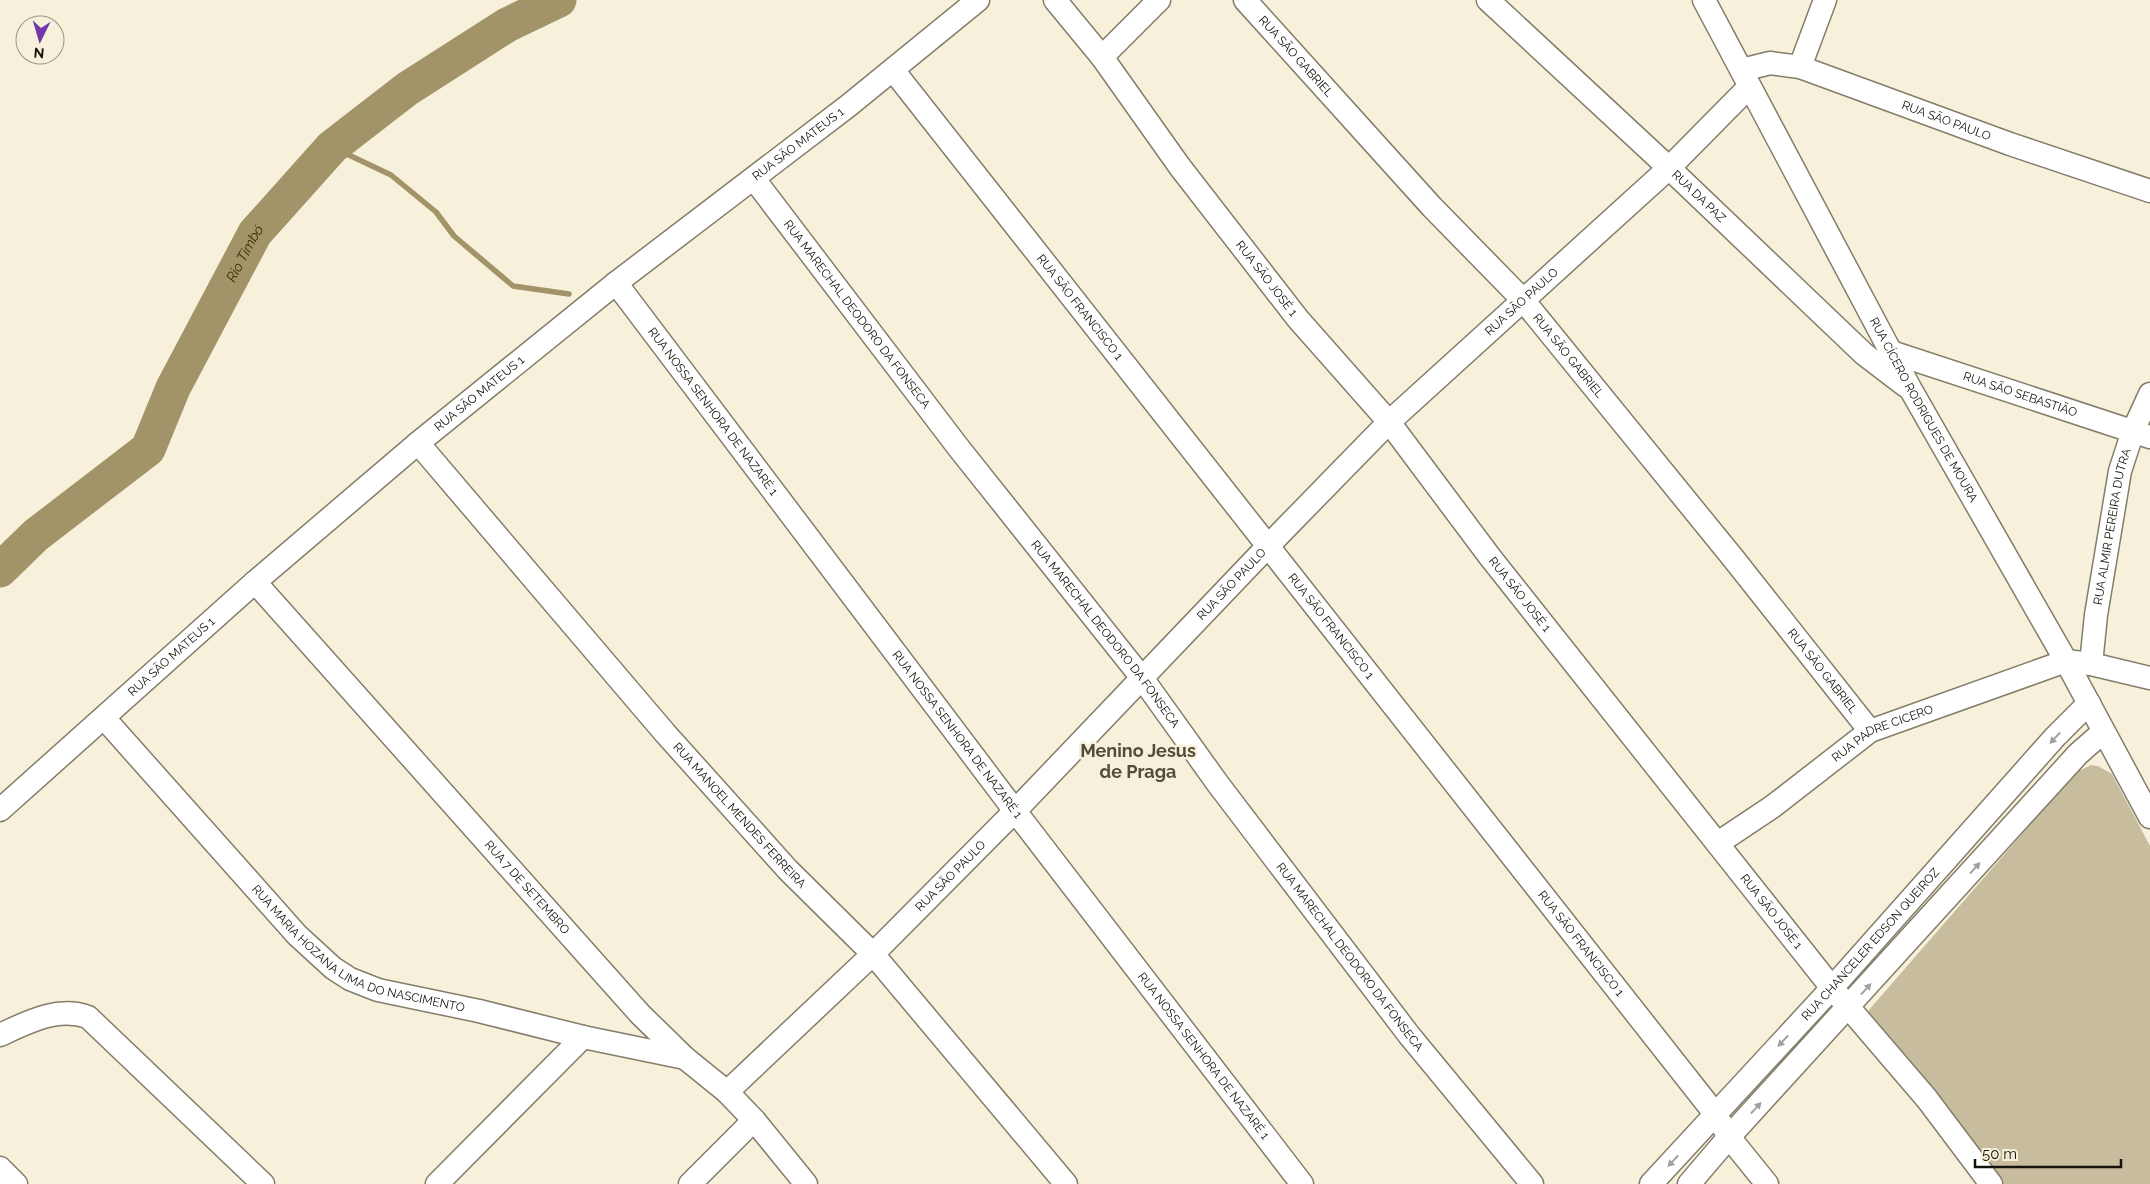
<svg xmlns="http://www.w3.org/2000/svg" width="2150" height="1184" font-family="Raleway,sans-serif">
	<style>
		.park { fill: #c7bd9e }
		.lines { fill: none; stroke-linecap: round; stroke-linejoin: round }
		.stream { stroke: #a29468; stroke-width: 5.5 }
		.river { stroke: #a29468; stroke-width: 35 }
		.minor-casing { stroke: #837d6a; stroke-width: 25 }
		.minor { stroke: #fff; stroke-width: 22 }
		.oneway { fill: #a1a09d }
		.labels { text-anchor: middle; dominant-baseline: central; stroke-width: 5; stroke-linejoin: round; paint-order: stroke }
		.street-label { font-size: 12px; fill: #14120b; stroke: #f7f0da }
		.water-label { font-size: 14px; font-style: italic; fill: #392e07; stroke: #f7f0da }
		.district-label { font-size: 18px; font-weight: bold; fill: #524c3a; stroke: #f7f0da }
	</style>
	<rect width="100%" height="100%" fill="#f7f0da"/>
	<path class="park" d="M 2091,765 L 2098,766 L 2112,774 L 2150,846 L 2150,1184 L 2002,1184 L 1868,1011 L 2075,773 Z"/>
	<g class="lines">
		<path class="stream" d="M 332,147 L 391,175 L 436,212 L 454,236 L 513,286 L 569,294"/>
		<path class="river" id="s1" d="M 0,570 L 36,535 L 148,449 L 173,388 L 255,233 L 332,147 L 407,89 L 507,25 L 559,0"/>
		<defs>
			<g id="minor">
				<path id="s2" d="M 1055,0 L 1102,57 L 1180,167 L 1298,319 L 1389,422 L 1490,557 L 1832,988 L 1927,1099 L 1991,1184"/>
				<path id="s3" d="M 1245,0 L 1432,207 L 1523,300 L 1733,558 L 1870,731"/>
				<path id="s4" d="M 1488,0 L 1669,168 L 1864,354 L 1906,386"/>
				<path id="s5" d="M 1704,0 L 1911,390 L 2066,661 L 2150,817"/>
				<path d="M 1102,57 L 1159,0"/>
				<path d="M 1800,67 L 1825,0"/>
				<path id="s6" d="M 893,70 L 1716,1115 L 1729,1137 L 1767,1184"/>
				<path id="s7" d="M 1742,70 L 1770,63 L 1800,67 L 2010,144 L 2150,191"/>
				<path id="s8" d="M 754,179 L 958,447 L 1142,678 L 1218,784 L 1409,1035 L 1532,1184"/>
				<path id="s9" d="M 616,283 L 1015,811 L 1302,1184"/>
				<path id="s10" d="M 1891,352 L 2150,437"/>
				<path id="s11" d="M 418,443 L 665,733 L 788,870 L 873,954 L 1066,1184"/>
				<path id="s12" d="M 255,582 L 640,1014 L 685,1058 L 727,1092 L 754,1120 L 806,1184"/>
				<path id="s13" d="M 2091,664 L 2096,615 L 2120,471 L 2133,431 L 2150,394"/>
				<path id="s14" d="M 104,718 L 297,935 L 333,968 L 350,979 L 378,990 L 479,1011 L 583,1037 L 685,1058"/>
				<path id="s15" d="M 0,810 L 255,582 L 418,443 L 616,283 L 848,106 L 978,0"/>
				<path id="s16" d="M 1718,843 L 1772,807 L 1870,731 L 2066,661 L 2091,664 L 2150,678"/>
				<path d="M 0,1035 C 28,1022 58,1006 88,1017 L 263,1184"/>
				<path id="s17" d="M 727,1092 L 873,954 L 1015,811 L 1268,546 L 1389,422 L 1669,168 L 1749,87"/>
				<path d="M 0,1168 L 16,1184"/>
				<path d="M 437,1184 L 583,1037"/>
				<path d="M 690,1184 L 754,1120"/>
				<path id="s18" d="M 1651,1184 L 1832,988 L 2055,737 L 2089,703"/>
				<path d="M 1689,1184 L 1729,1137 L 2078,754 L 2103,732"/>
			</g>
		</defs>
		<use href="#minor" class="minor-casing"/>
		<use href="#minor" class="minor"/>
	</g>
	<defs><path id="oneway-solid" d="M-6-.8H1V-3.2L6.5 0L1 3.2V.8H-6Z" transform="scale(1.25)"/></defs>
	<g class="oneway">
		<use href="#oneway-solid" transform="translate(2055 738) rotate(133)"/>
		<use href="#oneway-solid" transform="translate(1975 868) rotate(-48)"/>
		<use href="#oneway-solid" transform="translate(1866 989) rotate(-48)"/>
		<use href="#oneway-solid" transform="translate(1783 1041) rotate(133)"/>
		<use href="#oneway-solid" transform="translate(1756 1108) rotate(-47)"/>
		<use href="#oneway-solid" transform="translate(1673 1161) rotate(133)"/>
	</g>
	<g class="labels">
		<g class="street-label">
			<text stroke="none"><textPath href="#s3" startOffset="76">RUA SÃO GABRIEL</textPath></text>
			<text stroke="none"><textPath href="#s7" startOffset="215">RUA SÃO PAULO</textPath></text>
			<text stroke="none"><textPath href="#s15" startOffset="1040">RUA SÃO MATEUS 1</textPath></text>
			<text stroke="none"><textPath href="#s4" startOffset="288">RUA DA PAZ</textPath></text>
			<text stroke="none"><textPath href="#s2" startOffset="350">RUA SÃO JOSÉ 1</textPath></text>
			<text stroke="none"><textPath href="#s17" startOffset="1121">RUA SÃO PAULO</textPath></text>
			<text stroke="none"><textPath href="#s6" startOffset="302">RUA SÃO FRANCISCO 1</textPath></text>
			<text stroke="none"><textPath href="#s8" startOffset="170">RUA MARECHAL DEODORO DA FONSECA</textPath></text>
			<text stroke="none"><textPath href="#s3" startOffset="481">RUA SÃO GABRIEL</textPath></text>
			<text stroke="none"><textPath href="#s15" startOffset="635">RUA SÃO MATEUS 1</textPath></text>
			<text stroke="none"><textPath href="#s10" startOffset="136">RUA SÃO SEBASTIÃO</textPath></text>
			<text stroke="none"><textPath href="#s5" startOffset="465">RUA CÍCERO RODRIGUES DE MOURA</textPath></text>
			<text stroke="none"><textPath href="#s9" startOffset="161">RUA NOSSA SENHORA DE NAZARÉ 1</textPath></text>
			<text stroke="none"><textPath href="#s13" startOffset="139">RUA ALMIR PEREIRA DUTRA</textPath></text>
			<text stroke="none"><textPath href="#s17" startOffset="716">RUA SÃO PAULO</textPath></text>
			<text stroke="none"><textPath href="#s2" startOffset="755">RUA SÃO JOSÉ 1</textPath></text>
			<text stroke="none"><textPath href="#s6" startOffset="708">RUA SÃO FRANCISCO 1</textPath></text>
			<text stroke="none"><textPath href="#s8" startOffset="575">RUA MARECHAL DEODORO DA FONSECA</textPath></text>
			<text stroke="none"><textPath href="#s15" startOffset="230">RUA SÃO MATEUS 1</textPath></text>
			<text stroke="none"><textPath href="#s3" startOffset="886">RUA SÃO GABRIEL</textPath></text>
			<text stroke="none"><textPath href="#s9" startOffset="566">RUA NOSSA SENHORA DE NAZARÉ 1</textPath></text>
			<text stroke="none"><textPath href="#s16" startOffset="199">RUA PADRE CICERO</textPath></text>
			<text stroke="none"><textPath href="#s11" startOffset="492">RUA MANOEL MENDES FERREIRA</textPath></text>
			<text stroke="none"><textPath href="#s17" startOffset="311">RUA SÃO PAULO</textPath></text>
			<text stroke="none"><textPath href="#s12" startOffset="409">RUA 7 DE SETEMBRO</textPath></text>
			<text stroke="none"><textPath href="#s2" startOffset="1160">RUA SÃO JOSÉ 1</textPath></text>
			<text stroke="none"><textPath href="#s6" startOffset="1112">RUA SÃO FRANCISCO 1</textPath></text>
			<text stroke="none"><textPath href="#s18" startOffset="325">RUA CHANCELER EDSON QUEIROZ</textPath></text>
			<text stroke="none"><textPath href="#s14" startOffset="352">RUA MARIA HOZANA LIMA DO NASCIMENTO</textPath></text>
			<text stroke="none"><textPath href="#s8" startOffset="980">RUA MARECHAL DEODORO DA FONSECA</textPath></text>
			<text stroke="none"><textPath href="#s9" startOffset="971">RUA NOSSA SENHORA DE NAZARÉ 1</textPath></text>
		</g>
		<g class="water-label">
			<text stroke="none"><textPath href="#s1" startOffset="410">Rio Timbó</textPath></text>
		</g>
		<g class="district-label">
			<text x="1138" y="750">Menino Jesus<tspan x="1138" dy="21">de Praga</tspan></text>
		</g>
	</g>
	<g transform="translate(40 40) rotate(185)"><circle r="24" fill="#f7f0da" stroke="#9c9787"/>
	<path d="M0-4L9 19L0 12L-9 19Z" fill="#7237ad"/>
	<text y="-8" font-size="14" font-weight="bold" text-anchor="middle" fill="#14120b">N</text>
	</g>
	<path d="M1975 1159v8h146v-8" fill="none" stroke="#14120b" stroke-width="2.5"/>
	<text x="1982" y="1159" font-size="15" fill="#14120b" stroke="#f7f0da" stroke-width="4" paint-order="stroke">50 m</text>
</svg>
